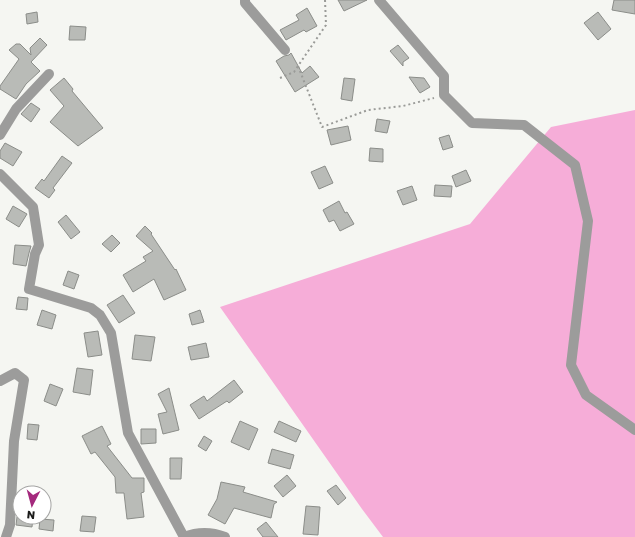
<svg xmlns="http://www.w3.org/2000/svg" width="635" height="537" font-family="'Golos Text',sans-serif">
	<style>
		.forest { fill: #f6add8 }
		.building { fill: #b9bbb7; stroke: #8b8d89 }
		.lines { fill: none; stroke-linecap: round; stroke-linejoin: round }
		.path { stroke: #9a9b98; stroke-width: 2; stroke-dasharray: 2 3; stroke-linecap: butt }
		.minor { stroke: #9c9c9b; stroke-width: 10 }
	</style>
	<rect width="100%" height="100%" fill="#f5f6f2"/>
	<path class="forest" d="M 635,110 L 635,537 L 383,537 L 362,509 L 220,307 L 470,224 L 551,127 Z"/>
	<path class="building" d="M 338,0 L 367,0 L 344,11 Z
		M 614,0 L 635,0 L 635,14 L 612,10 Z
		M 307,8 L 317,26 L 306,32 L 304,30 L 286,40 L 280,30 L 299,20 L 296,15 Z
		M 37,12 L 38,22 L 27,24 L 26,14 Z
		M 598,12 L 611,29 L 598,40 L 584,23 Z
		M 70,26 L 86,27 L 85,40 L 69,40 Z
		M 40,38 L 47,45 L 31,62 L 40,71 L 26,84 L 16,99 L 0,89 L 0,86 L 19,59 L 9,50 L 16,44 L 20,44 L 31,55 L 30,48 Z
		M 398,45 L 409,58 L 403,62 L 403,66 L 390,51 Z
		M 291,53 L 302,73 L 310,66 L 319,77 L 295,92 L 276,61 L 284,56 L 289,55 Z
		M 409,77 L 424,78 L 430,87 L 420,93 Z
		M 64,78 L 73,89 L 72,91 L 103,128 L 78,146 L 50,122 L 64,106 L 50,90 Z
		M 344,78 L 355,79 L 352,101 L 341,99 Z
		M 31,103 L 40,109 L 31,122 L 21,114 Z
		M 377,119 L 390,121 L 387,133 L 375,131 Z
		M 348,126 L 351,140 L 331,145 L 327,130 Z
		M 449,135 L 453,147 L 443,150 L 439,138 Z
		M 5,143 L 22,152 L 13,166 L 0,158 L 0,151 Z
		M 370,148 L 383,149 L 383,162 L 369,161 Z
		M 62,156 L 72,163 L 53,188 L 55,190 L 49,198 L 35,188 L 42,179 L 44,181 Z
		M 325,166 L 333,183 L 319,189 L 311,172 Z
		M 466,170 L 471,181 L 456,187 L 452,176 Z
		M 435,185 L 452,186 L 451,197 L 434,196 Z
		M 412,186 L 417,200 L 403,205 L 397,191 Z
		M 339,201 L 345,213 L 347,212 L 354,224 L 340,231 L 334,220 L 329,222 L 323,210 Z
		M 13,206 L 27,214 L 19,227 L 6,219 Z
		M 66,215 L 80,232 L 71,239 L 58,222 Z
		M 145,226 L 152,233 L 151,234 L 175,270 L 176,269 L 186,290 L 164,300 L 154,279 L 133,292 L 123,275 L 146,261 L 143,257 L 153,251 L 136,236 Z
		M 112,235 L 120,243 L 111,252 L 102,244 Z
		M 15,245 L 31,246 L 29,253 L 26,266 L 13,264 Z
		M 68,271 L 79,275 L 74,289 L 63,285 Z
		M 123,295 L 135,313 L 119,323 L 107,305 Z
		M 18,297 L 28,298 L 27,310 L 16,309 Z
		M 42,310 L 56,315 L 52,329 L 37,325 Z
		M 200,310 L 204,322 L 192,325 L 189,314 Z
		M 98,331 L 102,355 L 88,357 L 84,333 Z
		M 135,335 L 155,337 L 151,361 L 132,359 Z
		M 206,343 L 209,357 L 191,360 L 188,347 Z
		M 77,368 L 93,370 L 90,395 L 73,392 Z
		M 234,380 L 243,392 L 229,403 L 227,401 L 199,419 L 190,405 L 204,396 L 207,401 Z
		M 50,384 L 63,389 L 56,406 L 44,401 Z
		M 169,388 L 179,430 L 163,434 L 158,414 L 167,412 L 158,394 Z
		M 240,421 L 258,429 L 249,450 L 231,442 Z
		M 279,421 L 301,431 L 296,442 L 274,432 Z
		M 28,424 L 39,425 L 37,440 L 27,439 Z
		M 102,426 L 111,444 L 107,446 L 132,478 L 144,478 L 144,492 L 141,493 L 144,517 L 127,519 L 124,493 L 116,493 L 115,477 L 95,452 L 91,454 L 82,436 Z
		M 141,429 L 156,429 L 156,443 L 141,444 Z
		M 204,436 L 212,441 L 206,451 L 198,446 Z
		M 272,449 L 294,455 L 290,469 L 268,463 Z
		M 170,458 L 182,458 L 181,479 L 170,479 Z
		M 287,475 L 296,486 L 283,497 L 274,486 Z
		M 221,482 L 245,487 L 243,492 L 277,502 L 274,504 L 271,518 L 234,508 L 225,524 L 208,515 L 217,499 Z
		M 336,485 L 346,498 L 338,505 L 327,491 Z
		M 306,506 L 320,507 L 318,535 L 303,534 Z
		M 82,516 L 96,517 L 94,532 L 80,531 Z
		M 17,517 L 33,517 L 32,527 L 16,525 Z
		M 40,519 L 54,520 L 53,531 L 39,529 Z
		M 266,522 L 278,537 L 263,537 L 257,529 Z"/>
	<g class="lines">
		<path class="path" d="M 325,0 L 326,25 L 298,66 L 322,127 L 368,110 L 403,106 L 434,98
			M 280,78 L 294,72 L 298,66"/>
		<path class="minor" d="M 245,0 L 245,3 L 285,50
			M 379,0 L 444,76 L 444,95 L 472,123 L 524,125 L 575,165 L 588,221 L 571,365 L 586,395 L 635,430
			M 0,135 L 16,109 L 49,74
			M 0,174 L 33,207 L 39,245 L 35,254 L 29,289 L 91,308 L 100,315 L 111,333 L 128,433 L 184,537
			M 0,381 L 15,373 L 24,380 L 14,441 L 10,525 L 6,537
			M 184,537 C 197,532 212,532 225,537"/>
	</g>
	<g transform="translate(32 505) rotate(186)"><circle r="19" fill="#ffffff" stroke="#a4a4a3"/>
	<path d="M0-3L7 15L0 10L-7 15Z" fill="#a4297d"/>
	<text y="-6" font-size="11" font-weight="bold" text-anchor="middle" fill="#1b1b1a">N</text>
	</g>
</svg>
